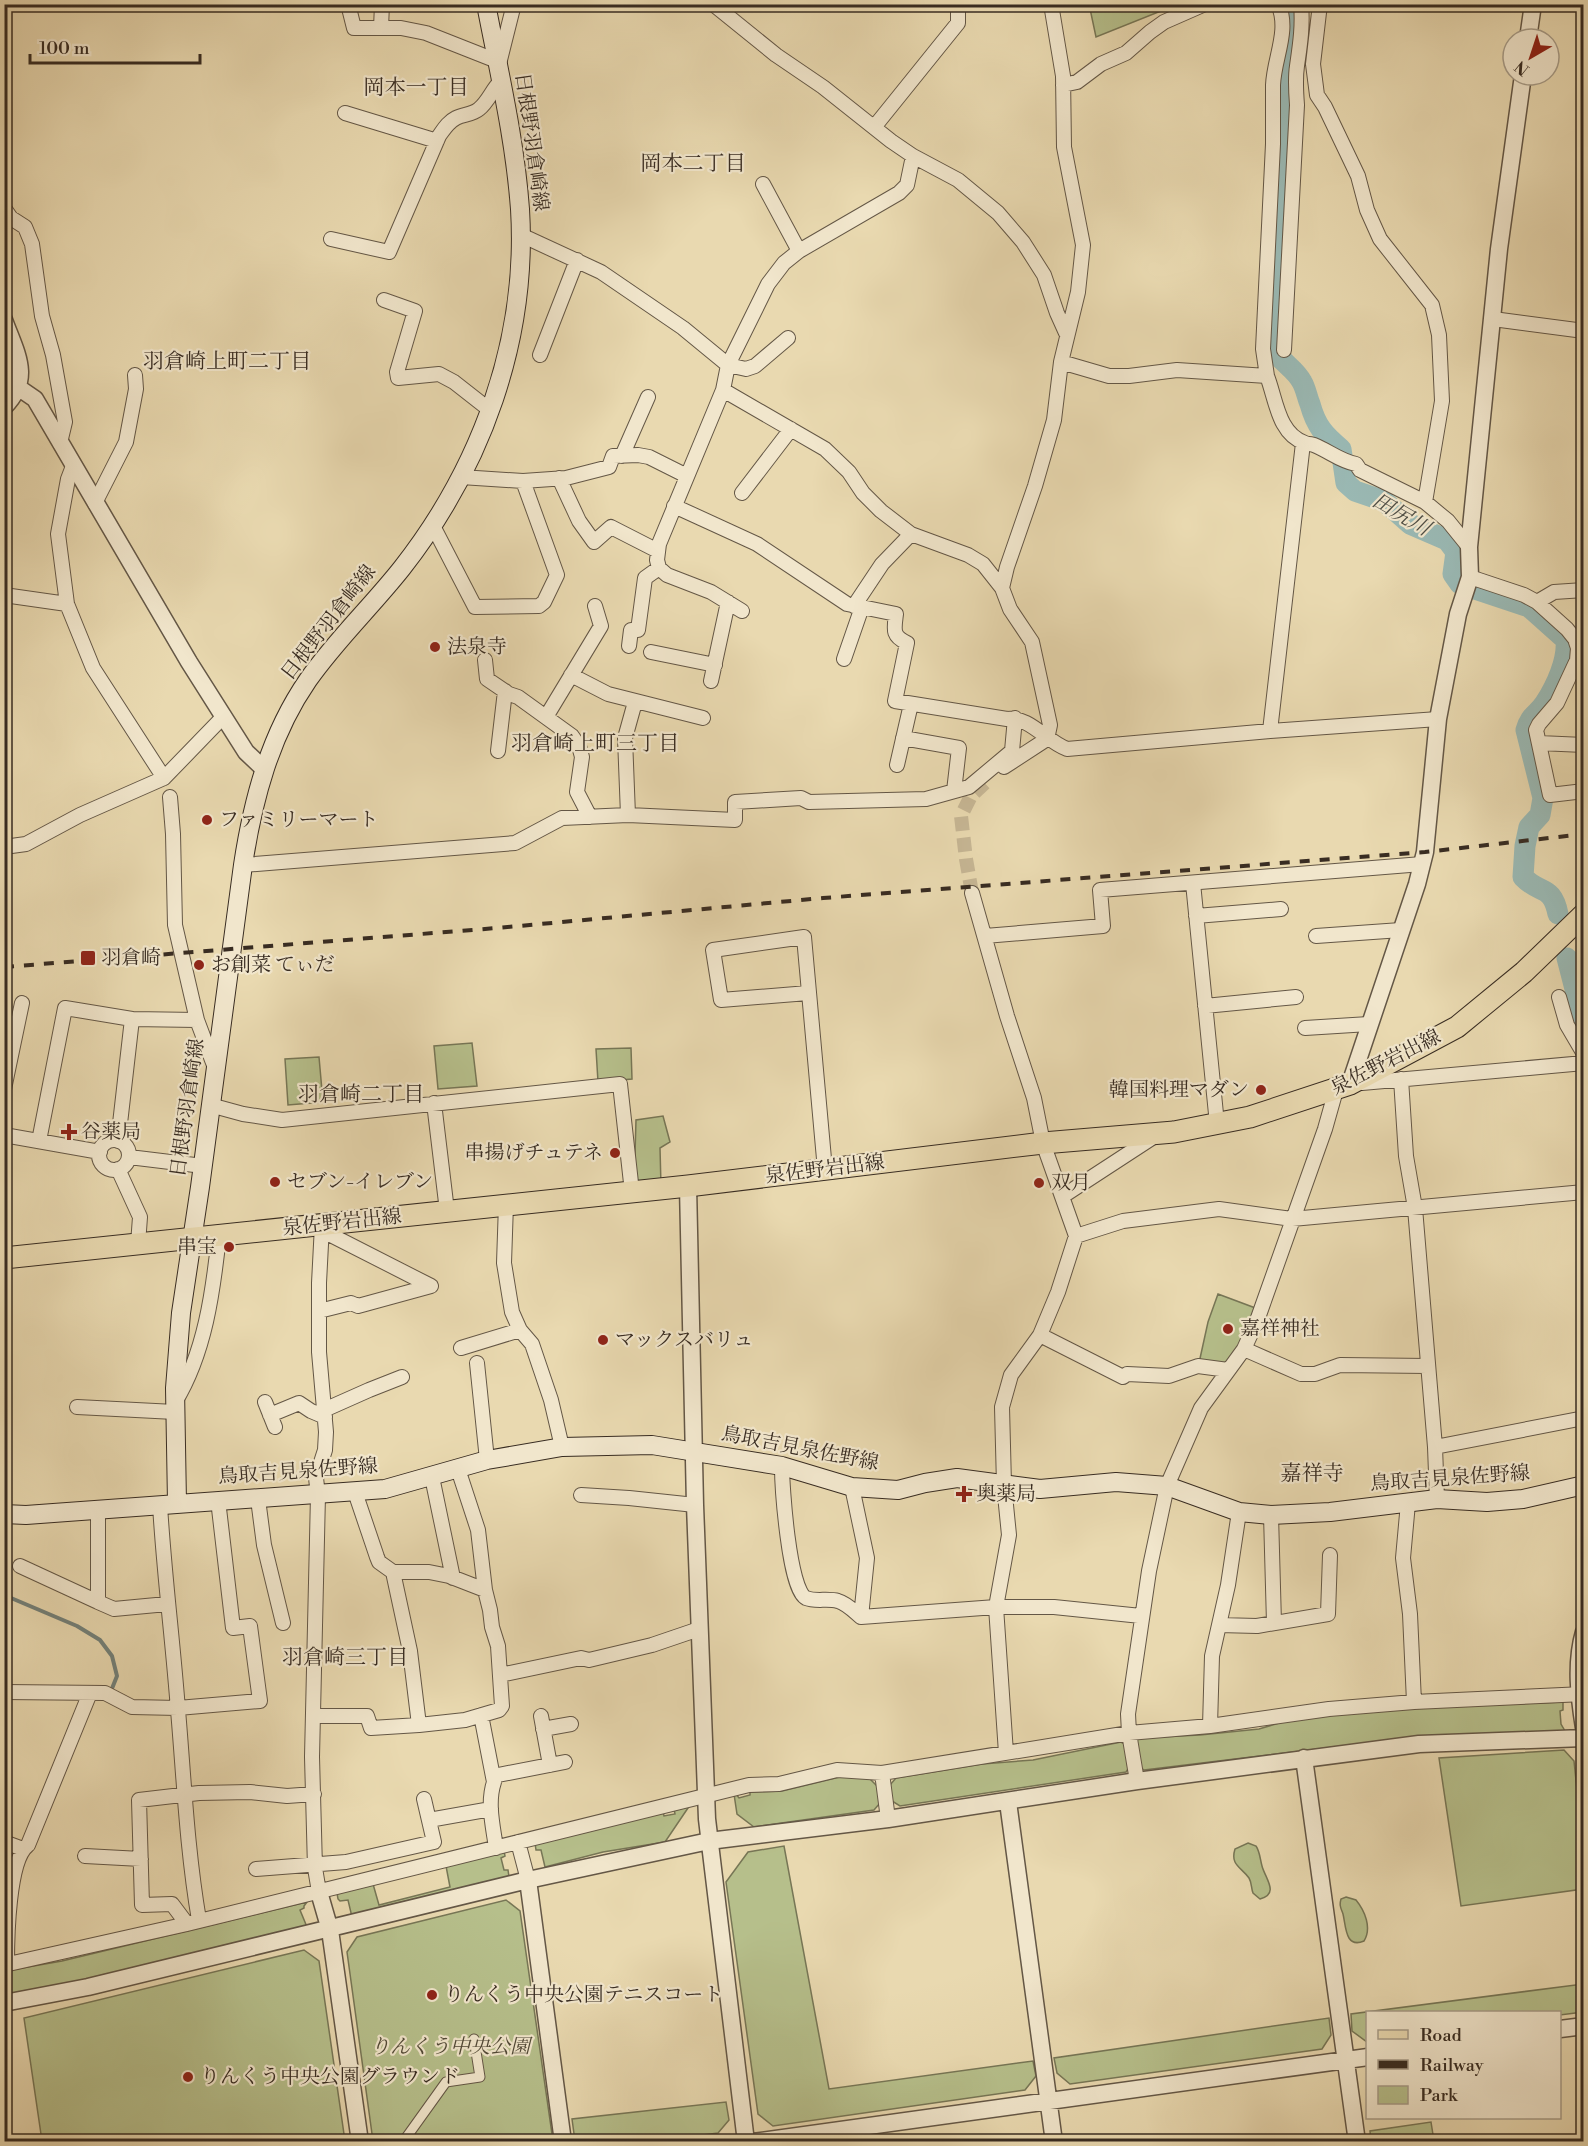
<svg xmlns="http://www.w3.org/2000/svg" width="1588" height="2146" font-family="'Libre Bodoni','Noto Serif JP',serif">
	<style>
		.green { fill: #b6bf8b; stroke: #777656; stroke-width: 1.5 }
		.lines { fill: none; stroke-linecap: round; stroke-linejoin: round }
		.stream { stroke: #73817a; stroke-width: 4 }
		.river { stroke: #9ab9b4; stroke-width: 21 }
		.minor-tunnel { stroke: #c6b694; stroke-width: 14; stroke-dasharray: 14 7; stroke-linecap: butt }
		.pedestrian-casing { stroke: #645746; stroke-width: 11 }
		.minor-casing { stroke: #645746; stroke-width: 16 }
		.tertiary-casing { stroke: #645746; stroke-width: 19 }
		.secondary-casing { stroke: #382c22; stroke-width: 20 }
		.primary-casing { stroke: #382c22; stroke-width: 23 }
		.pedestrian { stroke: #f1e6cc; stroke-width: 9 }
		.minor { stroke: #f1e6cc; stroke-width: 14 }
		.tertiary { stroke: #f1e6cc; stroke-width: 16 }
		.secondary { stroke: #f1e6cc; stroke-width: 18 }
		.primary { stroke: #e9d9b0; stroke-width: 21 }
		.rail { stroke: #382c22; stroke-width: 4; stroke-dasharray: 10 10; stroke-linecap: butt }
		.poi-dot { fill: #8f2418; stroke: #f1e6cc; stroke-width: 2 }
		.labels { text-anchor: middle; dominant-baseline: central; stroke-width: 4.5; stroke-linejoin: round; paint-order: stroke }
		.street-label { font-size: 20px; fill: #382c22; stroke: #f1e6cc }
		.poi-label { font-size: 20px; fill: #382c22; stroke: #f1e6cc; text-anchor: start }
		.park-label { font-size: 20px; font-style: italic; fill: #514937; stroke: #f1e6cc }
		.neighbourhood-label { font-size: 21px; fill: #382c22; stroke: #f1e6cc }
		.water-label { font-size: 21px; font-style: italic; fill: #504f46; stroke: #f1e6cc }
	</style>
	<rect width="100%" height="100%" fill="#e9d9b0"/>
	<filter id="stains"><feTurbulence type="fractalNoise" baseFrequency=".00333" numOctaves="4"/><feColorMatrix values="0 0 0 0 .2 0 0 0 0 .09 0 0 0 0 .02 0 0 0 .5 -.17"/></filter>
	<radialGradient id="worn" r=".72"><stop offset=".6" stop-color="#630" stop-opacity="0"/><stop offset="1" stop-color="#630" stop-opacity=".3"/></radialGradient>
	<path class="green" d="M 1089,4 L 1176,4 L 1176,5 L 1096,37 Z
		M 472,1043 L 477,1086 L 438,1089 L 434,1046 Z
		M 631,1048 L 632,1079 L 598,1082 L 596,1049 Z
		M 319,1057 L 323,1102 L 288,1105 L 285,1059 Z
		M 663,1116 L 670,1142 L 660,1148 L 661,1186 L 634,1189 L 636,1120 Z
		M 1218,1294 L 1258,1309 L 1227,1368 L 1199,1363 L 1208,1322 Z
		M 1563,1702 L 1563,1710 L 1560,1711 L 1561,1724 L 1565,1731 L 1408,1738 L 1144,1770 L 1140,1767 L 1136,1743 L 1139,1738 L 1200,1735 L 1259,1729 L 1286,1721 L 1381,1709 Z
		M 1121,1742 L 1126,1745 L 1128,1769 L 1126,1772 L 900,1806 L 892,1801 L 890,1785 L 896,1778 L 982,1764 L 1033,1760 Z
		M 1564,1750 L 1574,1761 L 1583,1848 L 1583,1889 L 1461,1906 L 1439,1758 Z
		M 844,1776 L 868,1777 L 879,1788 L 880,1803 L 874,1810 L 754,1827 L 737,1814 L 734,1794 L 736,1794 L 739,1798 L 750,1795 L 750,1792 L 782,1791 Z
		M 690,1805 L 665,1842 L 603,1852 L 545,1867 L 541,1850 L 536,1850 L 535,1843 L 663,1812 L 664,1816 L 675,1814 L 674,1809 Z
		M 1248,1843 L 1256,1846 C 1260,1852 1260,1859 1262,1866 C 1265,1878 1280,1894 1260,1899 L 1253,1893 C 1251,1888 1252,1883 1249,1878 C 1241,1867 1230,1865 1235,1849 Z
		M 784,1846 L 829,2089 L 1033,2061 L 1036,2076 L 1025,2090 L 773,2126 L 758,2114 L 726,1882 L 748,1852 Z
		M 504,1851 L 505,1856 L 501,1858 L 504,1870 L 508,1870 L 509,1877 L 352,1917 L 348,1900 L 340,1901 L 338,1899 L 337,1893 L 373,1884 L 379,1905 L 450,1887 L 446,1866 Z
		M 1346,1897 L 1356,1900 C 1365,1911 1372,1928 1364,1941 C 1345,1949 1346,1926 1343,1914 C 1341,1908 1339,1906 1341,1899 Z
		M 506,1900 L 520,1911 L 553,2141 L 373,2141 L 347,1952 L 357,1937 Z
		M 307,1902 L 304,1906 L 304,1908 L 300,1910 L 307,1927 L 83,1982 L 5,1996 L 5,1971 L 62,1961 Z
		M 304,1950 L 319,1961 L 345,2141 L 42,2141 L 24,2018 Z
		M 1583,1984 L 1583,2012 L 1560,2015 L 1560,2012 L 1368,2012 L 1367,2042 L 1352,2031 L 1351,2014 Z
		M 1329,2018 L 1331,2035 L 1322,2049 L 1070,2084 L 1057,2073 L 1054,2058 Z
		M 726,2102 L 729,2120 L 718,2133 L 659,2141 L 603,2141 L 602,2138 L 591,2141 L 575,2141 L 572,2119 Z
		M 1431,2122 L 1434,2141 L 1371,2141 L 1370,2131 Z"/>
	<g class="lines">
		<path class="stream" d="M 4,1595 L 77,1626 L 100,1640 L 112,1656 L 117,1676 L 111,1691"/>
		<path class="river" d="M 1292,4 L 1295,22 L 1280,177 L 1272,347 C 1280,362 1295,368 1302,382 C 1306,389 1307,397 1310,404 C 1316,426 1324,435 1341,449 L 1346,483 L 1355,491 L 1384,501 L 1410,524 L 1447,540 L 1456,552 L 1453,574 L 1460,584 L 1529,607 L 1566,640 C 1568,660 1556,686 1545,703 C 1537,715 1530,715 1526,730 L 1543,798 L 1540,815 L 1529,827 L 1525,846 L 1523,877 C 1540,895 1552,884 1558,914
			M 1567,958 L 1584,1024"/>
		<path class="minor-tunnel" d="M 972,893 L 966,859 L 961,816 L 971,796 L 989,779"/>
		<defs>
			<path id="pedestrian" d="M 403,2142 L 446,2082 L 480,2077 L 474,2039"/>
			<path id="minor" d="M 348,4 L 354,28 L 401,28 L 426,33 L 497,61
				M 713,4 L 776,55 L 823,87 L 891,141 L 913,156 L 958,180 L 998,213 L 1023,242 L 1044,275 L 1057,313 L 1066,333
				M 1320,4 L 1313,64 L 1317,95 L 1325,107 L 1358,176 L 1367,210 L 1380,239 L 1432,305 L 1439,335 L 1442,401 L 1425,502
				M 381,28 L 382,4
				M 499,64 L 514,4
				M 1063,85 L 1077,82 L 1101,64 L 1126,53 L 1150,32 L 1164,22 L 1205,4
				M 345,113 L 437,141
				M 875,126 L 958,23 L 958,4
				M 763,184 L 799,251
				M 4,208 L 11,218 L 25,227 L 32,244 L 42,316 L 53,355 L 65,422 L 60,443
				M 521,235 L 601,272 L 683,328 L 728,365 L 723,390 L 825,449 L 849,472 L 863,493 L 881,511 L 911,534 L 968,555 L 983,564 L 1002,588 L 1010,609 L 1032,642 L 1050,725 L 1047,739
				M 331,239 L 389,252 L 439,136 C 444,129 448,122 456,118 C 463,114 472,115 479,109 C 488,102 492,90 500,82
				M 384,300 L 415,311 L 397,372 L 398,378 L 439,374 L 454,382 L 491,411
				M 1493,319 L 1584,331
				M 788,338 L 755,366 L 746,369 L 728,365 L 768,284 L 784,263 L 799,251 L 899,193 L 907,185 L 913,156
				M 1284,350 L 1297,105 C 1296,92 1295,79 1297,66 C 1300,45 1303,26 1301,4
				M 540,355 L 577,260
				M 1061,362 L 1109,376 L 1129,376 L 1177,370 L 1267,376 C 1276,399 1278,434 1305,443 C 1311,445 1307,443 1314,445 C 1329,451 1340,461 1356,464 L 1360,470 L 1425,502 L 1448,521 L 1469,547
				M 1267,376 L 1263,349 C 1266,281 1270,213 1273,144 C 1273,124 1273,104 1273,85 C 1274,58 1290,30 1278,4
				M 723,390 L 659,544 L 657,560 L 659,568 L 667,575 L 711,592 L 742,611
				M 622,456 L 648,397
				M 73,466 L 68,479 L 58,534 L 67,604 L 93,668 L 164,778
				M 461,477 L 523,481 L 566,478 L 609,467 L 613,456 L 638,455 L 649,457 L 687,476
				M 559,478 L 579,521 L 594,542 L 611,527 L 658,551
				M 742,493 L 791,429
				M 95,503 L 126,442 L 136,389 L 135,375
				M 674,506 L 757,544 L 847,604 L 896,614 C 894,630 892,636 907,643 L 895,701 L 1007,719 C 1029,716 1047,742 1067,749 L 1270,731 L 1438,719
				M 432,524 L 475,607 L 539,606 L 544,602 L 557,575 L 523,481
				M 1470,577 L 1524,595 L 1537,602 L 1554,592 L 1584,590
				M 1002,588 L 1007,567 L 1035,486 L 1054,420 L 1061,362 L 1078,292 L 1083,245 L 1064,147 L 1063,76 L 1051,4
				M 4,595 L 67,604
				M 1537,602 L 1567,629 L 1575,639 L 1578,648 L 1577,660 L 1557,703 L 1539,724 L 1536,730 L 1550,795 L 1584,791
				M 854,606 L 882,564 L 911,534
				M 629,646 L 631,630 L 638,630 L 645,578 L 659,568
				M 651,652 L 715,665
				M 844,659 L 862,607
				M 485,660 L 487,679 L 509,694 L 518,697 L 572,736 L 579,746 L 582,757 L 577,792 L 590,817
				M 571,675 L 608,694 L 703,718
				M 711,681 L 728,602
				M 546,717 L 601,626 L 595,606
				M 1270,731 L 1303,443
				M 903,738 L 959,748 L 954,791
				M 1539,743 L 1584,745
				M 498,751 L 505,691
				M 897,765 L 911,704
				M 1004,767 L 1047,739
				M 170,797 L 173,834 L 175,925 L 197,1020 L 215,1068
				M 628,815 L 625,738 L 635,702
				M 4,847 L 26,844 L 80,815 L 164,778 L 224,716
				M 243,865 L 515,843 L 562,818 L 628,815 L 735,820 L 735,802 L 801,798 L 809,802 L 926,799 L 969,787 L 1012,751 L 1015,718
				M 1193,883 L 1217,1124
				M 972,893 L 1007,1016 L 1034,1098 L 1043,1143 L 1076,1236 L 1058,1292 L 1040,1335 L 1011,1375 L 1002,1407 L 1004,1485 L 1009,1535 L 996,1607 L 1006,1753
				M 1196,916 L 1281,909
				M 985,936 L 1103,926 L 1100,890 L 1422,864
				M 1316,936 L 1401,930
				M 808,993 L 721,1000 L 713,950 L 804,937 L 825,1170
				M 1559,997 L 1567,1025 L 1584,1054
				M 1205,1006 L 1296,997
				M 132,1019 L 197,1020
				M 1305,1028 L 1369,1024
				M 1401,1079 L 1406,1156 L 1415,1208 L 1435,1447 L 1437,1499
				M 1362,1083 L 1584,1063
				M 4,1089 L 22,1003
				M 434,1103 L 447,1211
				M 210,1105 L 243,1114 L 282,1120 L 620,1084 L 632,1192
				M 4,1135 L 100,1152
				M99 1155a15 15 0 1 1 30 0a15 15 0 1 1-30 0Z
				M 39,1141 L 65,1008 L 132,1019 L 118,1141
				M 129,1157 L 203,1166
				M 118,1169 L 140,1217 L 138,1244
				M 1063,1196 L 1155,1136
				M 506,1204 L 504,1263 L 512,1312 L 520,1330 L 532,1344 L 551,1400 L 562,1447
				M 1076,1236 L 1123,1221 L 1219,1209 L 1292,1219 L 1584,1192
				M 319,1311 L 351,1303 L 358,1306 L 431,1286 L 321,1230
				M 1040,1335 L 1123,1377 L 1127,1374 L 1169,1376 L 1198,1366 L 1228,1370
				M 461,1348 L 520,1330
				M 1244,1349 L 1301,1374 L 1315,1374 L 1340,1365 L 1428,1366
				M 477,1363 L 487,1460
				M 175,1402 C 205,1353 213,1292 219,1236
				M 265,1402 L 275,1427
				M 77,1407 L 175,1412
				M 324,1410 L 369,1390 L 402,1377
				M 270,1415 L 299,1403 L 311,1411 L 325,1417
				M 1435,1447 L 1584,1418
				M 782,1466 C 782,1486 789,1591 806,1598 C 815,1602 828,1598 838,1601 C 846,1603 855,1612 861,1617 L 996,1607 L 1054,1607 L 1141,1616
				M 432,1477 L 453,1578
				M 852,1487 L 867,1558 L 861,1617
				M 355,1492 L 377,1557 L 379,1562 L 393,1572 L 410,1651 L 419,1725
				M 581,1495 L 629,1498 L 695,1505
				M 258,1499 L 264,1545 L 283,1623
				M 1408,1503 L 1403,1558 L 1410,1614 L 1414,1702
				M 160,1505 C 164,1574 173,1642 178,1710 C 184,1780 187,1850 199,1920
				M 98,1510 L 98,1602 L 114,1609 L 167,1604
				M 1271,1515 L 1274,1623
				M 20,1566 L 98,1602
				M 393,1572 L 429,1572 L 449,1576 L 485,1590
				M 1219,1625 L 1257,1626 L 1328,1614 L 1330,1555
				M 500,1675 L 581,1658 L 589,1660 L 652,1645 L 699,1629
				M 4,1692 L 105,1693 L 132,1707 L 178,1708 L 260,1701 L 250,1626 L 233,1628 L 218,1500
				M 481,1715 L 494,1782 C 487,1803 493,1826 496,1848
				M 314,1716 L 367,1716 L 371,1728 L 419,1725 L 465,1720 L 499,1710 L 502,1706 L 498,1646 L 492,1627 L 490,1610 L 485,1590 L 478,1530 L 458,1469
				M 541,1716 L 550,1765
				M 1210,1726 L 1212,1656 L 1228,1585 L 1239,1512
				M 543,1729 L 571,1724
				M 882,1773 L 888,1819
				M 493,1776 L 565,1762
				M 1137,1781 L 1129,1733 L 1128,1714 L 1149,1571 L 1167,1486 L 1201,1408 L 1244,1349 L 1258,1318 L 1325,1129 L 1336,1090
				M 429,1820 L 491,1809
				M 4,1842 L 23,1849
				M 518,1842 L 528,1880
				M 85,1856 L 141,1859
				M 256,1869 L 346,1862 L 434,1842 L 424,1799
				M 319,1892 L 315,1868 L 312,1757 L 318,1495 L 316,1478 L 325,1450 L 326,1432 L 319,1352 L 319,1283 L 322,1225
				M 187,1924 L 172,1904 L 142,1905 L 139,1800 L 199,1793 L 250,1792 L 287,1796 L 314,1794
				M 7,1964 C 7,1939 8,1860 28,1845 L 90,1693
				M 4,1965 L 187,1924 L 749,1785 L 779,1784 L 837,1770 L 882,1773 L 1129,1733 L 1210,1726 L 1329,1709 L 1414,1702 L 1584,1694"/>
			<path id="tertiary" d="M 1528,39 L 1533,4
				M 4,320 C 16,353 33,378 4,407
				M 19,388 L 35,399 L 189,662 L 246,752 L 264,769
				M 1350,1084 L 1417,884 L 1425,852 L 1438,719 L 1458,614 L 1470,577 L 1469,547 L 1499,249 L 1523,75
				M 688,1186 L 695,1505 L 707,1819 L 746,2142
				M 1584,1632 C 1575,1663 1579,1697 1584,1728
				M 1304,1758 L 1357,2142
				M 1008,1802 L 1054,2142
				M 528,1880 L 563,2142
				M 319,1892 L 330,1930 L 360,2142
				M 4,2003 L 88,1987 L 528,1880 L 709,1841 L 888,1819 L 1137,1781 L 1419,1744 L 1584,1738
				M 1560,2029 L 1584,2026
				M 753,2142 L 1368,2057"/>
			<path id="secondary" d="M 177,1503 L 175,1388 L 181,1313 L 200,1187 L 243,865 C 253,799 270,735 308,680 C 336,640 372,606 402,568 C 482,466 528,339 520,209 C 515,140 499,72 486,4
				M 4,1514 L 26,1515 L 385,1489 L 487,1460 L 562,1447 L 652,1445 L 782,1466 L 852,1487 L 898,1490 L 925,1483 L 957,1478 L 1040,1489 L 1116,1482 L 1167,1486 L 1239,1512 L 1271,1515 L 1330,1512 L 1437,1499 L 1487,1502 L 1523,1499 L 1584,1485"/>
			<path id="primary" d="M 4,1258 L 688,1186 L 1043,1143 L 1174,1132 L 1250,1117 L 1350,1084 L 1457,1027 L 1524,972 L 1584,914"/>
		</defs>
		<use href="#pedestrian" class="pedestrian-casing"/>
		<use href="#minor" class="minor-casing"/>
		<use href="#tertiary" class="tertiary-casing"/>
		<use href="#secondary" class="secondary-casing"/>
		<use href="#primary" class="primary-casing"/>
		<use href="#pedestrian" class="pedestrian"/>
		<use href="#minor" class="minor"/>
		<use href="#tertiary" class="tertiary"/>
		<use href="#secondary" class="secondary"/>
		<use href="#primary" class="primary"/>
		<path class="rail" d="M 4,967 L 497,928 L 823,898 L 1425,852 L 1584,834"/>
	</g>
	<g class="poi-dot">
		<circle cx="435" cy="647" r="6"/>
		<circle cx="207" cy="820" r="6"/>
		<rect x="80" y="950" width="16" height="16" rx="3"/>
		<circle cx="199" cy="965" r="6"/>
		<circle cx="1261" cy="1090" r="6"/>
		<path d="M66 1123h6v6h6v6h-6v6h-6v-6h-6v-6h6z"/>
		<circle cx="615" cy="1153" r="6"/>
		<circle cx="275" cy="1182" r="6"/>
		<circle cx="1039" cy="1183" r="6"/>
		<circle cx="229" cy="1247" r="6"/>
		<circle cx="1228" cy="1329" r="6"/>
		<circle cx="603" cy="1340" r="6"/>
		<path d="M961 1485h6v6h6v6h-6v6h-6v-6h-6v-6h6z"/>
		<circle cx="432" cy="1995" r="6"/>
		<circle cx="188" cy="2077" r="6"/>
	</g>
	<g class="labels">
		<g class="street-label">
			<text transform="translate(531 142) rotate(82)">日根野羽倉崎線</text>
			<text transform="translate(329 623) rotate(-52)">日根野羽倉崎線</text>
			<text transform="translate(1386 1063) rotate(-27)">泉佐野岩出線</text>
			<text transform="translate(188 1108) rotate(-82)">日根野羽倉崎線</text>
			<text transform="translate(825 1170) rotate(-7)">泉佐野岩出線</text>
			<text transform="translate(342 1223) rotate(-6)">泉佐野岩出線</text>
			<text transform="translate(800 1449) rotate(11)">鳥取吉見泉佐野線</text>
			<text transform="translate(298 1472) rotate(-4)">鳥取吉見泉佐野線</text>
			<text transform="translate(1450 1479) rotate(-4)">鳥取吉見泉佐野線</text>
		</g>
		<g class="poi-label">
			<text x="447" y="647">法泉寺</text>
			<text x="219" y="820">ファミリーマート</text>
			<text x="101" y="958">羽倉崎</text>
			<text x="211" y="965">お創菜 てぃだ</text>
			<text x="1249" y="1090" text-anchor="end">韓国料理マダン</text>
			<text x="81" y="1132">谷薬局</text>
			<text x="603" y="1153" text-anchor="end">串揚げチュテネ</text>
			<text x="287" y="1182">セブン-イレブン</text>
			<text x="1051" y="1183">双月</text>
			<text x="217" y="1247" text-anchor="end">串宝</text>
			<text x="1240" y="1329">嘉祥神社</text>
			<text x="615" y="1340">マックスバリュ</text>
			<text x="976" y="1494">奥薬局</text>
			<text x="444" y="1995">りんくう中央公園テニスコート</text>
			<text x="200" y="2077">りんくう中央公園グラウンド</text>
		</g>
		<g class="park-label">
			<text x="450" y="2047">りんくう中央公園</text>
		</g>
		<g class="neighbourhood-label">
			<text x="416" y="88">岡本一丁目</text>
			<text x="693" y="164">岡本二丁目</text>
			<text x="227" y="362">羽倉崎上町二丁目</text>
			<text x="595" y="744">羽倉崎上町三丁目</text>
			<text x="361" y="1095">羽倉崎二丁目</text>
			<text x="1312" y="1474">嘉祥寺</text>
			<text x="345" y="1658">羽倉崎三丁目</text>
		</g>
		<g class="water-label">
			<text transform="translate(1401 515) rotate(30)">田尻川</text>
		</g>
	</g>
	<rect width="1588" height="2146" fill="none" stroke="#e9d9b0" stroke-width="24"/>
	<rect x="6" y="6" width="1576" height="2134" fill="none" stroke="#382c22" stroke-width="3"/>
	<rect x="12" y="12" width="1564" height="2122" fill="none" stroke="#382c22" stroke-width="1.5"/>
	<rect x="1366" y="2011" width="195" height="108" fill="#f1e6cc" stroke="#a79c88" stroke-width="1.5"/>
	<rect x="1378" y="2030" width="30" height="9" fill="#e9d9b0" stroke="#a79c88" stroke-width="1.5"/>
	<text x="1420" y="2041" font-size="18" fill="#382c22">Road</text>
	<rect x="1378" y="2060" width="30" height="9" fill="#382c22" stroke="#a79c88" stroke-width="1.5"/>
	<text x="1420" y="2071" font-size="18" fill="#382c22">Railway</text>
	<rect x="1378" y="2086" width="30" height="18" fill="#b6bf8b" stroke="#a79c88" stroke-width="1.5"/>
	<text x="1420" y="2101" font-size="18" fill="#382c22">Park</text>
	<g transform="translate(1531 57) rotate(219)"><circle r="28" fill="#f1e6cc" stroke="#a79c88" stroke-width="1.5"/>
	<path d="M0-4.5L10 22L0 15L-10 22Z" fill="#8f2418"/>
	<text y="-9" font-size="16" font-weight="bold" text-anchor="middle" fill="#382c22">N</text>
	</g>
	<path d="M30 54v9h170v-9" fill="none" stroke="#382c22" stroke-width="3"/>
	<text x="39" y="54" font-size="18" fill="#382c22" stroke="#f1e6cc" stroke-width="4.5" paint-order="stroke">100 m</text>
	<rect width="100%" height="100%" filter="url(#stains)"/>
	<rect width="100%" height="100%" fill="url(#worn)"/>
</svg>
